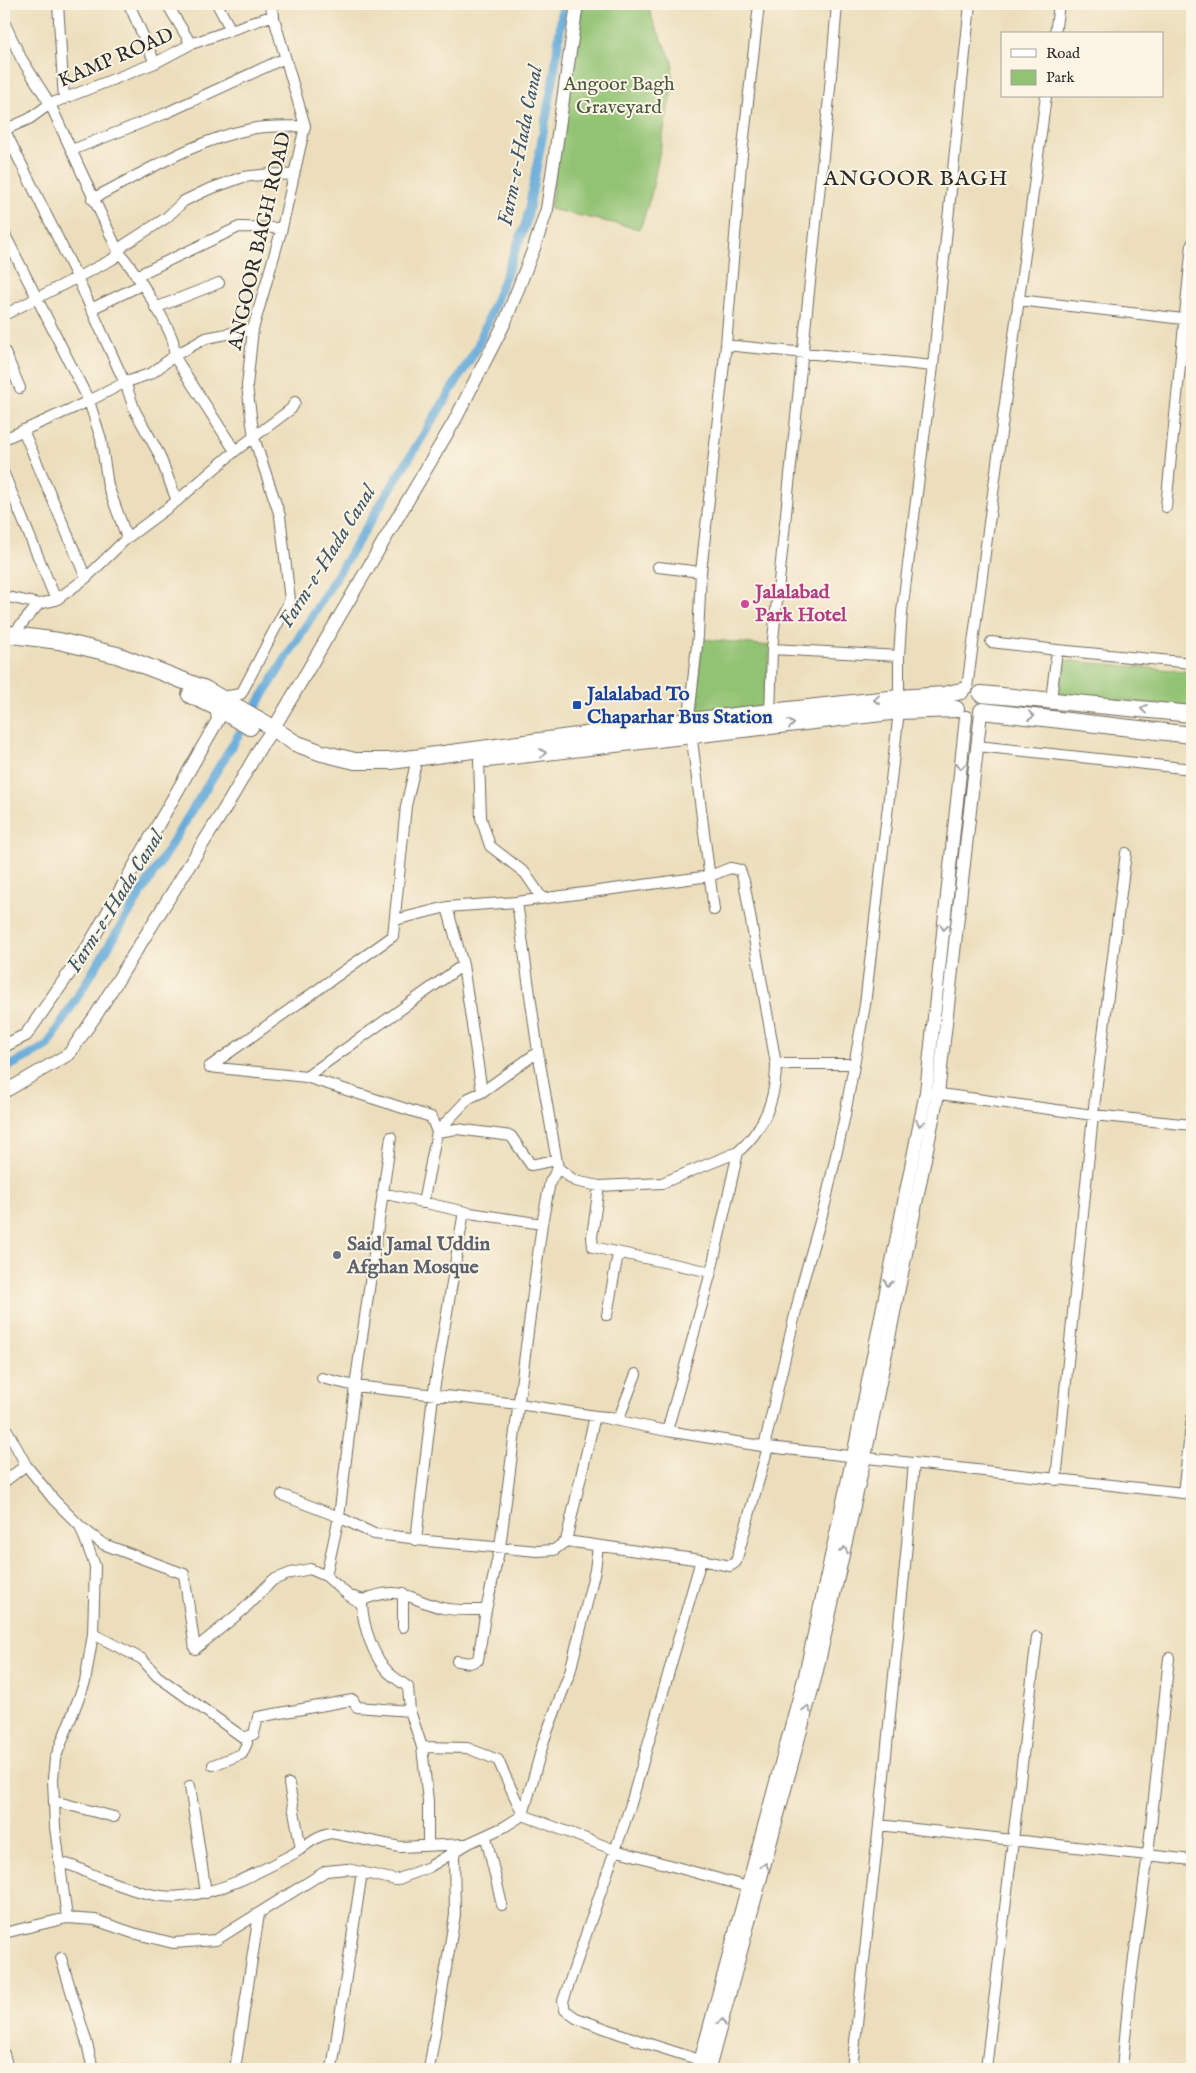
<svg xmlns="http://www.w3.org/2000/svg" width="1196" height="2073" font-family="'IM FELL English',serif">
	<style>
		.green { fill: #92c373; stroke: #5e774f }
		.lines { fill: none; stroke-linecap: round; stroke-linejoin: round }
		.canal { stroke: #65aada; stroke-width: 9 }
		.minor-casing { stroke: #6f6a5e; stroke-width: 12 }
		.tertiary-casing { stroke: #6f6a5e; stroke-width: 14 }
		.primary-casing { stroke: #6f6a5e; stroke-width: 18 }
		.minor { stroke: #fff; stroke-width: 10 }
		.tertiary { stroke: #fff; stroke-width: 12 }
		.primary { stroke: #fff; stroke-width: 16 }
		.oneway { stroke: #a0a0a0 }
		.hotel-dot { fill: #d1479c; stroke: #fcf5e5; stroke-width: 2 }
		.transit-dot { fill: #1a4fb4; stroke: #fcf5e5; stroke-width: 2 }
		.worship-dot { fill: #6b7280; stroke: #fcf5e5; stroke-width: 2 }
		.labels { text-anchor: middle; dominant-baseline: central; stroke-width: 4; stroke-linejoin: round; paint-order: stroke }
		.street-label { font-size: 20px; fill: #2b2b2b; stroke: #fcf5e5 }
		.park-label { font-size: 20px; fill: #4a5941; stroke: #fcf5e5 }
		.hotel-label { font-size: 20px; font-weight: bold; fill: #b23c85; stroke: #fcf5e5; text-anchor: start }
		.transit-label { font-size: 20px; font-weight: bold; fill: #164399; stroke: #fcf5e5; text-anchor: start }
		.worship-label { font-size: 20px; font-weight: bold; fill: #5b616d; stroke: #fcf5e5; text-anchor: start }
		.water-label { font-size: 21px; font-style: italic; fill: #3f5768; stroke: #fcf5e5 }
		.quarter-label { font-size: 22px; letter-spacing: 1px; fill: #2b2b2b; stroke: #fcf5e5 }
	</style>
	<rect width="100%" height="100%" fill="#fcf5e5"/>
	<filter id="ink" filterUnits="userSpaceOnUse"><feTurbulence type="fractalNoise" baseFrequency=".02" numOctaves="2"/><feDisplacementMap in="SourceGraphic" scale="10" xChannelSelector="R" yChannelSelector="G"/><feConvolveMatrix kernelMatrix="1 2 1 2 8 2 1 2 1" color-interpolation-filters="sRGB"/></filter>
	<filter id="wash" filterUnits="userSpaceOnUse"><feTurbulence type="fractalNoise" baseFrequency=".0096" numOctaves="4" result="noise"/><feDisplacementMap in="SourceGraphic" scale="20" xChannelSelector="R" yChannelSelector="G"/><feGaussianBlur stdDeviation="1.12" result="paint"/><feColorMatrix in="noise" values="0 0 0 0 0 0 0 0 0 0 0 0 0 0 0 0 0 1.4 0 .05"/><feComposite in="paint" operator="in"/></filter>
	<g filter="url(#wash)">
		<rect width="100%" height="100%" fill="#ecdebc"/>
		<path class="green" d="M 580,4 L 647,4 L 654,24 L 673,62 L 671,94 L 665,125 L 651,195 L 640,229 L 550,209 Z
			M 703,639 L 770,646 L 764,709 L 694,715 Z
			M 1061,660 L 1192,672 L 1192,708 L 1055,693 Z"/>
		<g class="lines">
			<path class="canal" d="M 4,1069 L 47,1046 L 477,348 L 526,223 L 554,75 L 563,4"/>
		</g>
	</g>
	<g filter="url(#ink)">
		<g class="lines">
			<defs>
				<path id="minor" d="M 58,4 L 64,99
					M 129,4 L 155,63
					M 167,4 L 191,44
					M 217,4 L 231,30
					M 4,22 L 21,58 L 50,104 L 118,251 C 134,269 165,318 173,341 C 174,346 174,352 174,356 L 235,451
					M 1055,34 L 1059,4
					M 4,129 L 77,277 L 127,388 L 135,411 L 159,454 L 177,501
					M 4,130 L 29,119 L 50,104 L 155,63 L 191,44 L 274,15
					M 72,150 L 164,114 L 285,58
					M 92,199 C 143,173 195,140 251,129 C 268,125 287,127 305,126
					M 4,233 L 89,401 L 101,439 L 108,486 L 127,538
					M 136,276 L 239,227 L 282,228
					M 1018,300 L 1192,320
					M 155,308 L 219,283
					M 91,309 L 141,285
					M 4,315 L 113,259 L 124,245 L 166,218 L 184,201 L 207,190 L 243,177 L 270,174 L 293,175
					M 726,345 L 933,366
					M 4,350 L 20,388
					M 23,430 L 86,578
					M 4,439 L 89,401 L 124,383 L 152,373 L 174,356 L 206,338 L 253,329
					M 4,474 L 56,600
					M 1166,507 L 1192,244
					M 658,567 L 701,572
					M 4,596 L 39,604
					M 12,635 L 39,604 L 56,600 L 86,578 L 127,538 L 177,501 L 235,451 L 291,409 L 295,402
					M 991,642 L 1057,650 L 1192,663
					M 772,649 L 899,656
					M 967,688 L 1046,96
					M 221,697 L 241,694 L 290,600 L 280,516 L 254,438 L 247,386 L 253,329 L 282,228 L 305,126 L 270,4
					M 1051,700 L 1057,650
					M 770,717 L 772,649 L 830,88 L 837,4
					M 977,746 L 1192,769
					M 479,760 L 481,818 L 490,846 L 525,873 L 542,898
					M 714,910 L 689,717 L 698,636 L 701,572 L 726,345 L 741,164 L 759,4
					M 395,920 L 447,907 L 517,902
					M 463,965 L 482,1092
					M 776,1064 L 853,1064
					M 209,1067 L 393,936 L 406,806 L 415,767
					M 209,1067 L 306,1077 L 431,1117 L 437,1132 L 457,1129 L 511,1136 L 531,1165 L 556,1160
					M 306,1077 L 463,965 L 447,907
					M 933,1093 L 1093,1115 L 1192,1125
					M 558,1168 L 575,1181 L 599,1186 L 662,1183 L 738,1152 L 711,1272 L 667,1431
					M 599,1186 L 592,1237 L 593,1247 L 621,1253 L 617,1259 L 607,1315
					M 382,1193 L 470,1213
					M 423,1203 L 437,1132 L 469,1098 L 482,1092 L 538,1052
					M 621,1253 L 711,1272
					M 322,1378 L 355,1386 L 519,1404 L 595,1416 L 667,1431 L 768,1447
					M 4,1427 L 7,1430 L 26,1465 L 54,1500 L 80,1526 L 95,1566 L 93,1634 L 85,1682 L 55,1759 L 53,1779 L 55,1827 L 67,1918 L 95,1920 L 133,1933 L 173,1943 L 216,1940 L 326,1871 L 347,1869 L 396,1880 L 429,1867 L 469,1843 L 504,1827 L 523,1815 L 615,1850 L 755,1889
					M 764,1447 L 802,1285 L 825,1204 L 844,1120 L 865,1005 L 899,711 L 899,656 L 902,612 L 933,366 L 970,4
					M 1056,1480 L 1093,1115 L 1126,853
					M 4,1482 L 26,1465
					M 1183,1493 L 1192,1418
					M 282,1495 L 339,1517 L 374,1534 L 411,1538 L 416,1540 L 537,1551 L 554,1550 L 566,1541 L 701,1560 L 730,1566 L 736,1562 L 768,1447 L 1192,1494
					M 81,1527 L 103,1544 L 184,1574 L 195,1649
					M 416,1540 L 433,1396 L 463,1217 L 465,1214 L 470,1213 L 542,1224
					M 566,1541 L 595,1416 L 619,1418 L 636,1374
					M 326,1576 L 339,1517 L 355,1386 L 391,1137
					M 354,1597 L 363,1600 C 401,1584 408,1599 442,1608 C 456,1611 472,1610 486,1610
					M 403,1627 L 403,1593
					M 93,1634 L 142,1659 L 157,1676 L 244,1738 L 247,1743 L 242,1754 L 213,1765
					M 195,1649 L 243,1610 L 273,1580 L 291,1573 L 310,1569 L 326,1576 L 348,1595 L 362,1604 C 363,1626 373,1657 389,1673 C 395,1678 402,1683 408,1687 L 410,1711 L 422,1747 L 467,1748 L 498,1760 L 523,1815
					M 457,1661 L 470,1663 L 478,1660 L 486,1610 L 500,1547 L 542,1224 L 550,1182 L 558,1168 L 538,1052 L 517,902 L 710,876 L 730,868 L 740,870 L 744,881 L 776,1064 C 776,1099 765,1128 738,1152
					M 244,1738 L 254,1734 L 258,1717 L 341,1702 L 353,1700 L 357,1707 L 410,1711
					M 422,1747 L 428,1801 L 428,1844
					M 289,1784 L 301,1849
					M 190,1786 L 206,1893
					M 54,1801 L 114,1817
					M 523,1815 L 544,1740 L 570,1672 L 595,1570 L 598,1546
					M 879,1825 L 1192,1860
					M 486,1837 L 502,1905
					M 59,1863 C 71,1863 81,1870 91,1874 C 119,1885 153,1900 183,1896 C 221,1893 259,1872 293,1854 C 306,1846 317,1834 332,1833 L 400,1847 L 465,1844
					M 4,1933 L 67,1918
					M 61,1958 L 86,2040 L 93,2069
					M 4,2054 L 8,2069
					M 700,2060 L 640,2041 L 576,2018 L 565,2010 L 563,2001 L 630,1807 L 701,1560
					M 235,2069 L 259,1914
					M 332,2069 L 362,1872
					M 429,2069 L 455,1915 L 454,1852
					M 852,2069 L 879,1825 L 906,1555 L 914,1463
					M 986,2069 L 1037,1637
					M 1122,2069 L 1129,1995 L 1148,1854 L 1169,1658"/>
				<path id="tertiary" d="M 4,1046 L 26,1035 L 89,945 L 218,720 L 216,707 L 219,701
					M 4,1092 L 69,1054 L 96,1015 L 230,800 L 261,746 L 275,726 L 455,420 L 505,322 L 534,248 L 547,209 L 577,4
					M 698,2069 L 805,1675 L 853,1456 L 926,1092 L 966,717
					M 709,2069 L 816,1675 L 865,1457 L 938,1094 L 981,713"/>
				<path id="primary" d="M 4,632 L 12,635 L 59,641 L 117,655 L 205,689 L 265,723 L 295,743 L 322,753 L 355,761 L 391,761 L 689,721 L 899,698 L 944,695 L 961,691
					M 981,694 L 1192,714
					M 190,695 L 216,707 L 250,727
					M 982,711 L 1192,735
					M 487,759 L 899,711 L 956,709"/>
			</defs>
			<use href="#minor" class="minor-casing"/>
			<use href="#tertiary" class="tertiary-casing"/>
			<use href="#primary" class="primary-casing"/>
			<use href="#minor" class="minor"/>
			<use href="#tertiary" class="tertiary"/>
			<use href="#primary" class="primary"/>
		</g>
		<defs><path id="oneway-chevron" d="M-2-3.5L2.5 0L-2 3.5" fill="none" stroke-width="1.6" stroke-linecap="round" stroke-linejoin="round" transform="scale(1.25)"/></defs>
		<g class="oneway">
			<use href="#oneway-chevron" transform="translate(877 700) rotate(174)"/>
			<use href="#oneway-chevron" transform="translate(1144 709) rotate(-174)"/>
			<use href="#oneway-chevron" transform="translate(1031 716) rotate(6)"/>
			<use href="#oneway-chevron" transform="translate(791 724) rotate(-6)"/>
			<use href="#oneway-chevron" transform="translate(543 753) rotate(-7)"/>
			<use href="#oneway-chevron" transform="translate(961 766) rotate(96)"/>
			<use href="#oneway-chevron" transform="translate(944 927) rotate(96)"/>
			<use href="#oneway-chevron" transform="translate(920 1123) rotate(101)"/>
			<use href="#oneway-chevron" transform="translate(888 1283) rotate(101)"/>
			<use href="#oneway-chevron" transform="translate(844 1550) rotate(-78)"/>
			<use href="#oneway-chevron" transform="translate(807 1709) rotate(-75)"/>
			<use href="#oneway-chevron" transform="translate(765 1866) rotate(-75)"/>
			<use href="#oneway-chevron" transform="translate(722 2022) rotate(-74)"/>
		</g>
	</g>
	<circle class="hotel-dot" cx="745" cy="604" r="5"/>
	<rect class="transit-dot" x="572" y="700" width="10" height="10" rx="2.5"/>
	<circle class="worship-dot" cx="337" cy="1255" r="5"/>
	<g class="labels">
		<g class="street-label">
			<text transform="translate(116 58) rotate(-23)">KAMP ROAD</text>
			<text transform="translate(260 241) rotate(-77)">ANGOOR BAGH ROAD</text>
		</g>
		<g class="park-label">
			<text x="619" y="84">Angoor Bagh<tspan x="619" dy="23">Graveyard</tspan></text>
		</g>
		<g class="hotel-label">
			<text x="755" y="592">Jalalabad<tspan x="755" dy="23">Park Hotel</tspan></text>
		</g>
		<g class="transit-label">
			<text x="587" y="694">Jalalabad To<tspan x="587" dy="23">Chaparhar Bus Station</tspan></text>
		</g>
		<g class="worship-label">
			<text x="347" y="1244">Said Jamal Uddin<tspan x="347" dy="23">Afghan Mosque</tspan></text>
		</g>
		<g class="water-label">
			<text transform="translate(521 146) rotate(-79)">Farm-e-Hada Canal</text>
			<text transform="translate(328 557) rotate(-58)">Farm-e-Hada Canal</text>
			<text transform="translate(116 902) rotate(-58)">Farm-e-Hada Canal</text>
		</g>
		<g class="quarter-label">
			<text x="916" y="179">ANGOOR BAGH</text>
		</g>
	</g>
	<rect width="1196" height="2073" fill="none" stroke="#fcf5e5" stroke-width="20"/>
	<rect x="1001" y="32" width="162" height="65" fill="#fcf5e5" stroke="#a8a49b"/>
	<rect x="1011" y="49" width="25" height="8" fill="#ffffff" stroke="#a8a49b"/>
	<text x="1046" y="58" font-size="15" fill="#2b2b2b">Road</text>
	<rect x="1011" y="70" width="25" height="15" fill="#92c373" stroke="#a8a49b"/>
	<text x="1046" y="82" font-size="15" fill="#2b2b2b">Park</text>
</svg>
